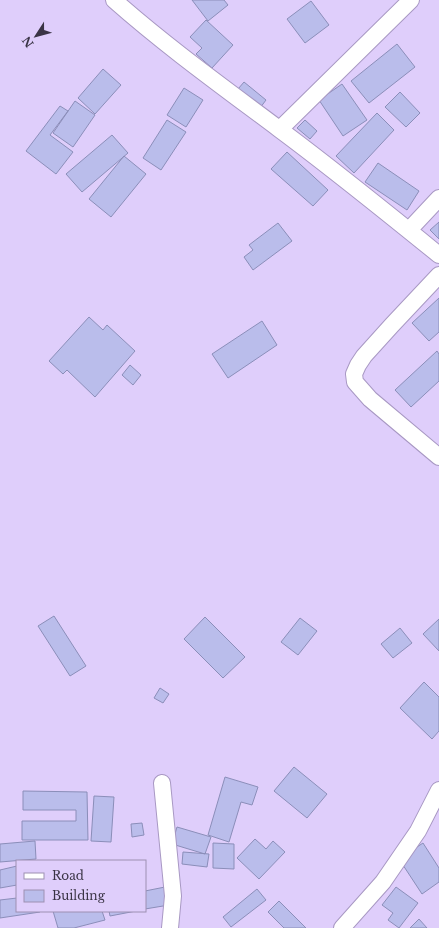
<svg xmlns="http://www.w3.org/2000/svg" width="439" height="928" font-family="'Libre Baskerville',serif">
	<style>
		.building { fill: #babdeb; stroke: #8b8eb9 }
		.lines { fill: none; stroke-linecap: round; stroke-linejoin: round }
		.minor-casing { stroke: #a898c3; stroke-width: 18 }
		.minor { stroke: #fff; stroke-width: 16 }
	</style>
	<rect width="100%" height="100%" fill="#dfcefb"/>
	<path class="building" d="M 192,0 L 224,0 L 228,5 L 208,21 Z
		M 311,1 L 329,25 L 305,43 L 287,19 Z
		M 206,20 L 233,45 L 212,68 L 196,54 L 202,48 L 190,37 Z
		M 397,44 L 415,67 L 369,103 L 351,81 Z
		M 103,69 L 121,85 L 95,114 L 78,98 Z
		M 244,82 L 266,100 L 260,108 L 238,89 Z
		M 342,84 L 367,120 L 343,136 L 319,100 Z
		M 184,88 L 203,100 L 186,127 L 167,115 Z
		M 400,92 L 420,113 L 406,127 L 385,107 Z
		M 75,101 L 95,115 L 73,147 L 53,133 Z
		M 60,106 L 68,111 L 50,135 L 73,152 L 56,174 L 26,151 Z
		M 377,113 L 394,130 L 354,173 L 336,156 Z
		M 167,120 L 186,132 L 161,170 L 143,158 Z
		M 305,120 L 317,131 L 310,139 L 297,128 Z
		M 112,135 L 128,153 L 82,192 L 66,174 Z
		M 287,152 L 328,190 L 313,206 L 271,169 Z
		M 124,156 L 146,174 L 111,217 L 89,199 Z
		M 378,163 L 419,191 L 407,210 L 365,182 Z
		M 439,222 L 439,239 L 430,230 Z
		M 278,223 L 292,241 L 253,270 L 244,257 L 253,250 L 249,245 Z
		M 439,298 L 439,332 L 429,341 L 412,323 Z
		M 89,317 L 103,330 L 107,325 L 135,351 L 95,397 L 67,370 L 63,374 L 49,361 Z
		M 262,321 L 277,345 L 228,378 L 212,354 Z
		M 437,351 L 439,354 L 439,381 L 411,407 L 395,390 Z
		M 130,365 L 141,375 L 133,385 L 122,375 Z
		M 54,616 L 86,666 L 70,676 L 38,626 Z
		M 205,617 L 245,657 L 223,678 L 184,639 Z
		M 300,618 L 317,631 L 298,655 L 281,642 Z
		M 439,619 L 439,651 L 423,634 Z
		M 400,628 L 412,643 L 393,658 L 381,644 Z
		M 424,682 L 439,697 L 439,731 L 432,739 L 400,708 Z
		M 160,688 L 169,694 L 163,703 L 154,698 Z
		M 294,767 L 327,794 L 307,818 L 274,791 Z
		M 225,777 L 258,787 L 252,805 L 241,802 L 229,842 L 208,835 Z
		M 23,791 L 87,792 L 88,840 L 22,840 L 22,821 L 76,821 L 76,810 L 23,810 Z
		M 94,796 L 114,797 L 111,842 L 91,841 Z
		M 142,823 L 144,835 L 132,837 L 131,824 Z
		M 177,827 L 211,837 L 205,854 L 172,844 Z
		M 255,839 L 266,849 L 273,841 L 285,852 L 259,879 L 237,858 Z
		M 35,841 L 36,859 L 0,862 L 0,844 Z
		M 213,843 L 234,844 L 234,869 L 213,868 Z
		M 423,843 L 439,868 L 439,882 L 422,894 L 399,859 Z
		M 183,852 L 209,854 L 207,867 L 182,864 Z
		M 17,866 L 17,885 L 0,888 L 0,870 Z
		M 165,887 L 169,905 L 145,909 L 145,891 Z
		M 396,887 L 418,903 L 399,928 L 388,920 L 393,913 L 382,905 Z
		M 257,889 L 266,900 L 231,927 L 223,917 Z
		M 17,898 L 17,911 L 40,911 L 40,912 L 0,918 L 0,900 Z
		M 279,901 L 306,928 L 284,928 L 268,912 Z
		M 53,911 L 102,911 L 105,920 L 74,928 L 58,928 Z
		M 109,911 L 136,911 L 110,916 Z
		M 419,919 L 427,928 L 410,928 Z"/>
	<g class="lines">
		<defs>
			<path id="minor" d="M 114,0 C 166,46 223,87 279,129 C 333,169 386,212 439,255
				M 280,129 L 411,0
				M 409,230 L 439,198
				M 439,275 L 392,325 L 364,356 L 358,365 L 354,374 L 355,382 L 370,399 L 439,457
				M 162,783 L 173,896 L 170,928
				M 342,928 L 383,882 L 418,831 L 439,790"/>
		</defs>
		<use href="#minor" class="minor-casing"/>
		<use href="#minor" class="minor"/>
	</g>
	<rect x="16" y="860" width="130" height="52" fill="#dfcefb" stroke="#9d90b2"/>
	<rect x="24" y="873" width="20" height="6" fill="#ffffff" stroke="#9d90b2"/>
	<text x="52" y="880" font-size="12" fill="#3a3445">Road</text>
	<rect x="24" y="890" width="20" height="12" fill="#babdeb" stroke="#9d90b2"/>
	<text x="52" y="900" font-size="12" fill="#3a3445">Building</text>
	<g transform="translate(36 36) rotate(234)" stroke="#dfcefb" stroke-width="3" paint-order="stroke">
	<path d="M0-3L7 15L0 10L-7 15Z" fill="#3a3445"/>
	<text y="-6" font-size="11" font-weight="bold" text-anchor="middle" fill="#3a3445">N</text>
	</g>
</svg>
